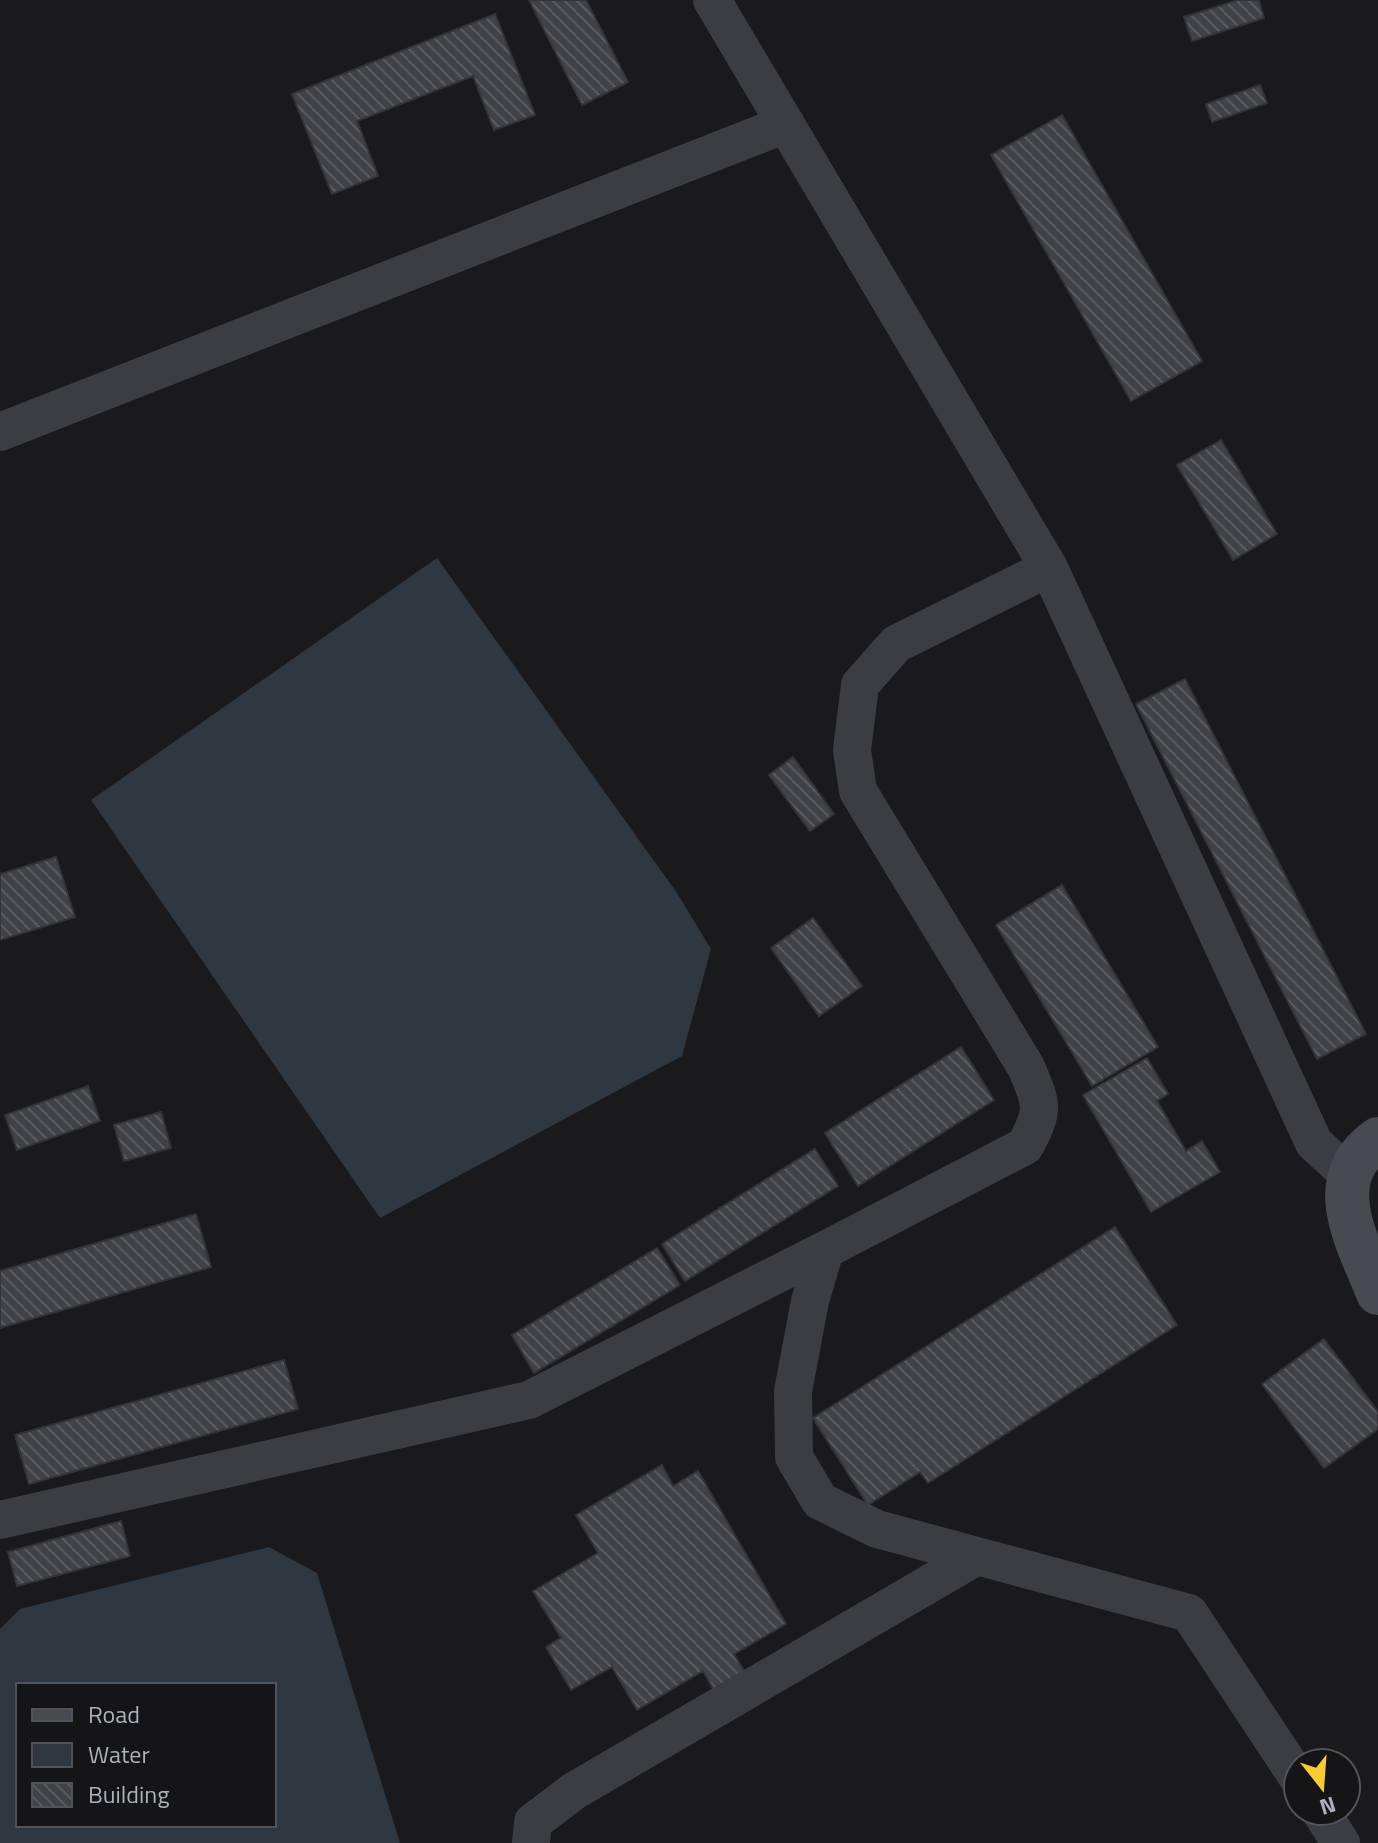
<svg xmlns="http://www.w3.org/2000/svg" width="1378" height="1843" font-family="'Titillium Web',sans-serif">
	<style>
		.water { fill: #2f3741; fill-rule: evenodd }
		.building { fill: url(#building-back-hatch); stroke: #343438; stroke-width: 2 }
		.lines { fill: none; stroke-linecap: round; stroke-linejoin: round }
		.street { stroke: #3c3d43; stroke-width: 38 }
		.secondary { stroke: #484a51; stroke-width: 44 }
	</style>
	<defs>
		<pattern id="building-back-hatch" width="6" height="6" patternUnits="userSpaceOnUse" patternTransform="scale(2)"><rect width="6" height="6" fill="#414246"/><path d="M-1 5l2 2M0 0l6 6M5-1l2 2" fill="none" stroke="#5a5b5f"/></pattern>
	</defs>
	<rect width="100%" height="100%" fill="#1a1a1c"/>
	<path class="water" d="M 437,558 L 677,893 L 711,949 L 682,1056 L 380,1218 L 91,800 Z
		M 269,1547 L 317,1573 L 400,1843 L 0,1843 L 0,1629 L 20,1609 ZM 18,1685 L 274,1685 L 274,1825 L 18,1825 Z"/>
	<path class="building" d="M 529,0 L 586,0 L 628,82 L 582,105 Z
		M 1238,0 L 1259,0 L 1264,18 L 1192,41 L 1184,17 Z
		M 495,14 L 535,115 L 494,130 L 473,76 L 357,121 L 378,176 L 332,194 L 292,94 Z
		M 1260,85 L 1267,103 L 1212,122 L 1206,104 Z
		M 1062,115 L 1202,361 L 1131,401 L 991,155 Z
		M 1221,440 L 1277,534 L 1233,560 L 1177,465 Z
		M 1185,679 L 1366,1034 L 1317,1059 L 1136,704 Z
		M 793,757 L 834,814 L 810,831 L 769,775 Z
		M 56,857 L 75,917 L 0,940 L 0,874 Z
		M 1062,885 L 1158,1047 L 1092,1086 L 996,925 Z
		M 813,918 L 862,986 L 819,1016 L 771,948 Z
		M 961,1047 L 994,1100 L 858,1186 L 825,1133 Z
		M 1147,1058 L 1168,1094 L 1157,1101 L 1186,1151 L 1202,1141 L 1220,1172 L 1151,1212 L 1083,1095 Z
		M 88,1086 L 100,1121 L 17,1150 L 5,1115 Z
		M 161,1112 L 171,1148 L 124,1161 L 114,1125 Z
		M 815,1149 L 838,1186 L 685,1281 L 662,1244 Z
		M 196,1214 L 211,1267 L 0,1328 L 0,1271 Z
		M 1115,1227 L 1177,1325 L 928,1483 L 920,1472 L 868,1505 L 813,1418 Z
		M 657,1248 L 680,1285 L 534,1373 L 512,1335 Z
		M 1324,1339 L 1378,1412 L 1378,1429 L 1324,1468 L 1262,1384 Z
		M 284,1360 L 298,1409 L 29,1484 L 15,1435 Z
		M 662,1465 L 673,1486 L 698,1471 L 786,1624 L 734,1654 L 751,1683 L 720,1701 L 703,1671 L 637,1710 L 612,1667 L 571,1690 L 546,1647 L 561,1638 L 533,1591 L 598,1553 L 576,1515 Z
		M 121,1521 L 130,1556 L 17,1586 L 8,1552 Z"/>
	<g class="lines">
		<path class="street" d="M 712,0 L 1049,568 L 1314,1143 L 1348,1174
			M 0,432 L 786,124
			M 0,1520 L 529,1400 L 825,1250
			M 977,1556 L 877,1529 L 820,1501 L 794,1457 L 793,1391 L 810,1301 L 825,1250 L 1025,1146 C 1045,1109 1042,1105 1026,1067 L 858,791 L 852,750 L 860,685 L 896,644 L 1049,568
			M 1320,1811 L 1341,1843
			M 531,1843 L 533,1822 L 574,1791 L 977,1556 L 1189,1613 L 1298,1778"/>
		<path class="secondary" d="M 1378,1139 C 1320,1180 1358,1242 1378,1293"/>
	</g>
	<rect x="16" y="1683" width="260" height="144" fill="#151517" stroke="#515359" stroke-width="2"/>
	<rect x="32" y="1709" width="40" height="12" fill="#484a51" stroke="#515359" stroke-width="2"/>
	<text x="88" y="1723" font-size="24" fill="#acafbc">Road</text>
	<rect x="32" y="1743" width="40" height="24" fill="#2f3741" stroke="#515359" stroke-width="2"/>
	<text x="88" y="1763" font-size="24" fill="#acafbc">Water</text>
	<rect x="32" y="1783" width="40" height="24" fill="url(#building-back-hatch)" stroke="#515359" stroke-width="2"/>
	<text x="88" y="1803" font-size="24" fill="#acafbc">Building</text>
	<g transform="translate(1322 1787) rotate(163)"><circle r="38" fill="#151517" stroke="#515359" stroke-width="2"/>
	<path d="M0-6L14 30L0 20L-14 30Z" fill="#f9cc34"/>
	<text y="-12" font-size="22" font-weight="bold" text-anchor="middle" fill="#acafbc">N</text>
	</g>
</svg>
